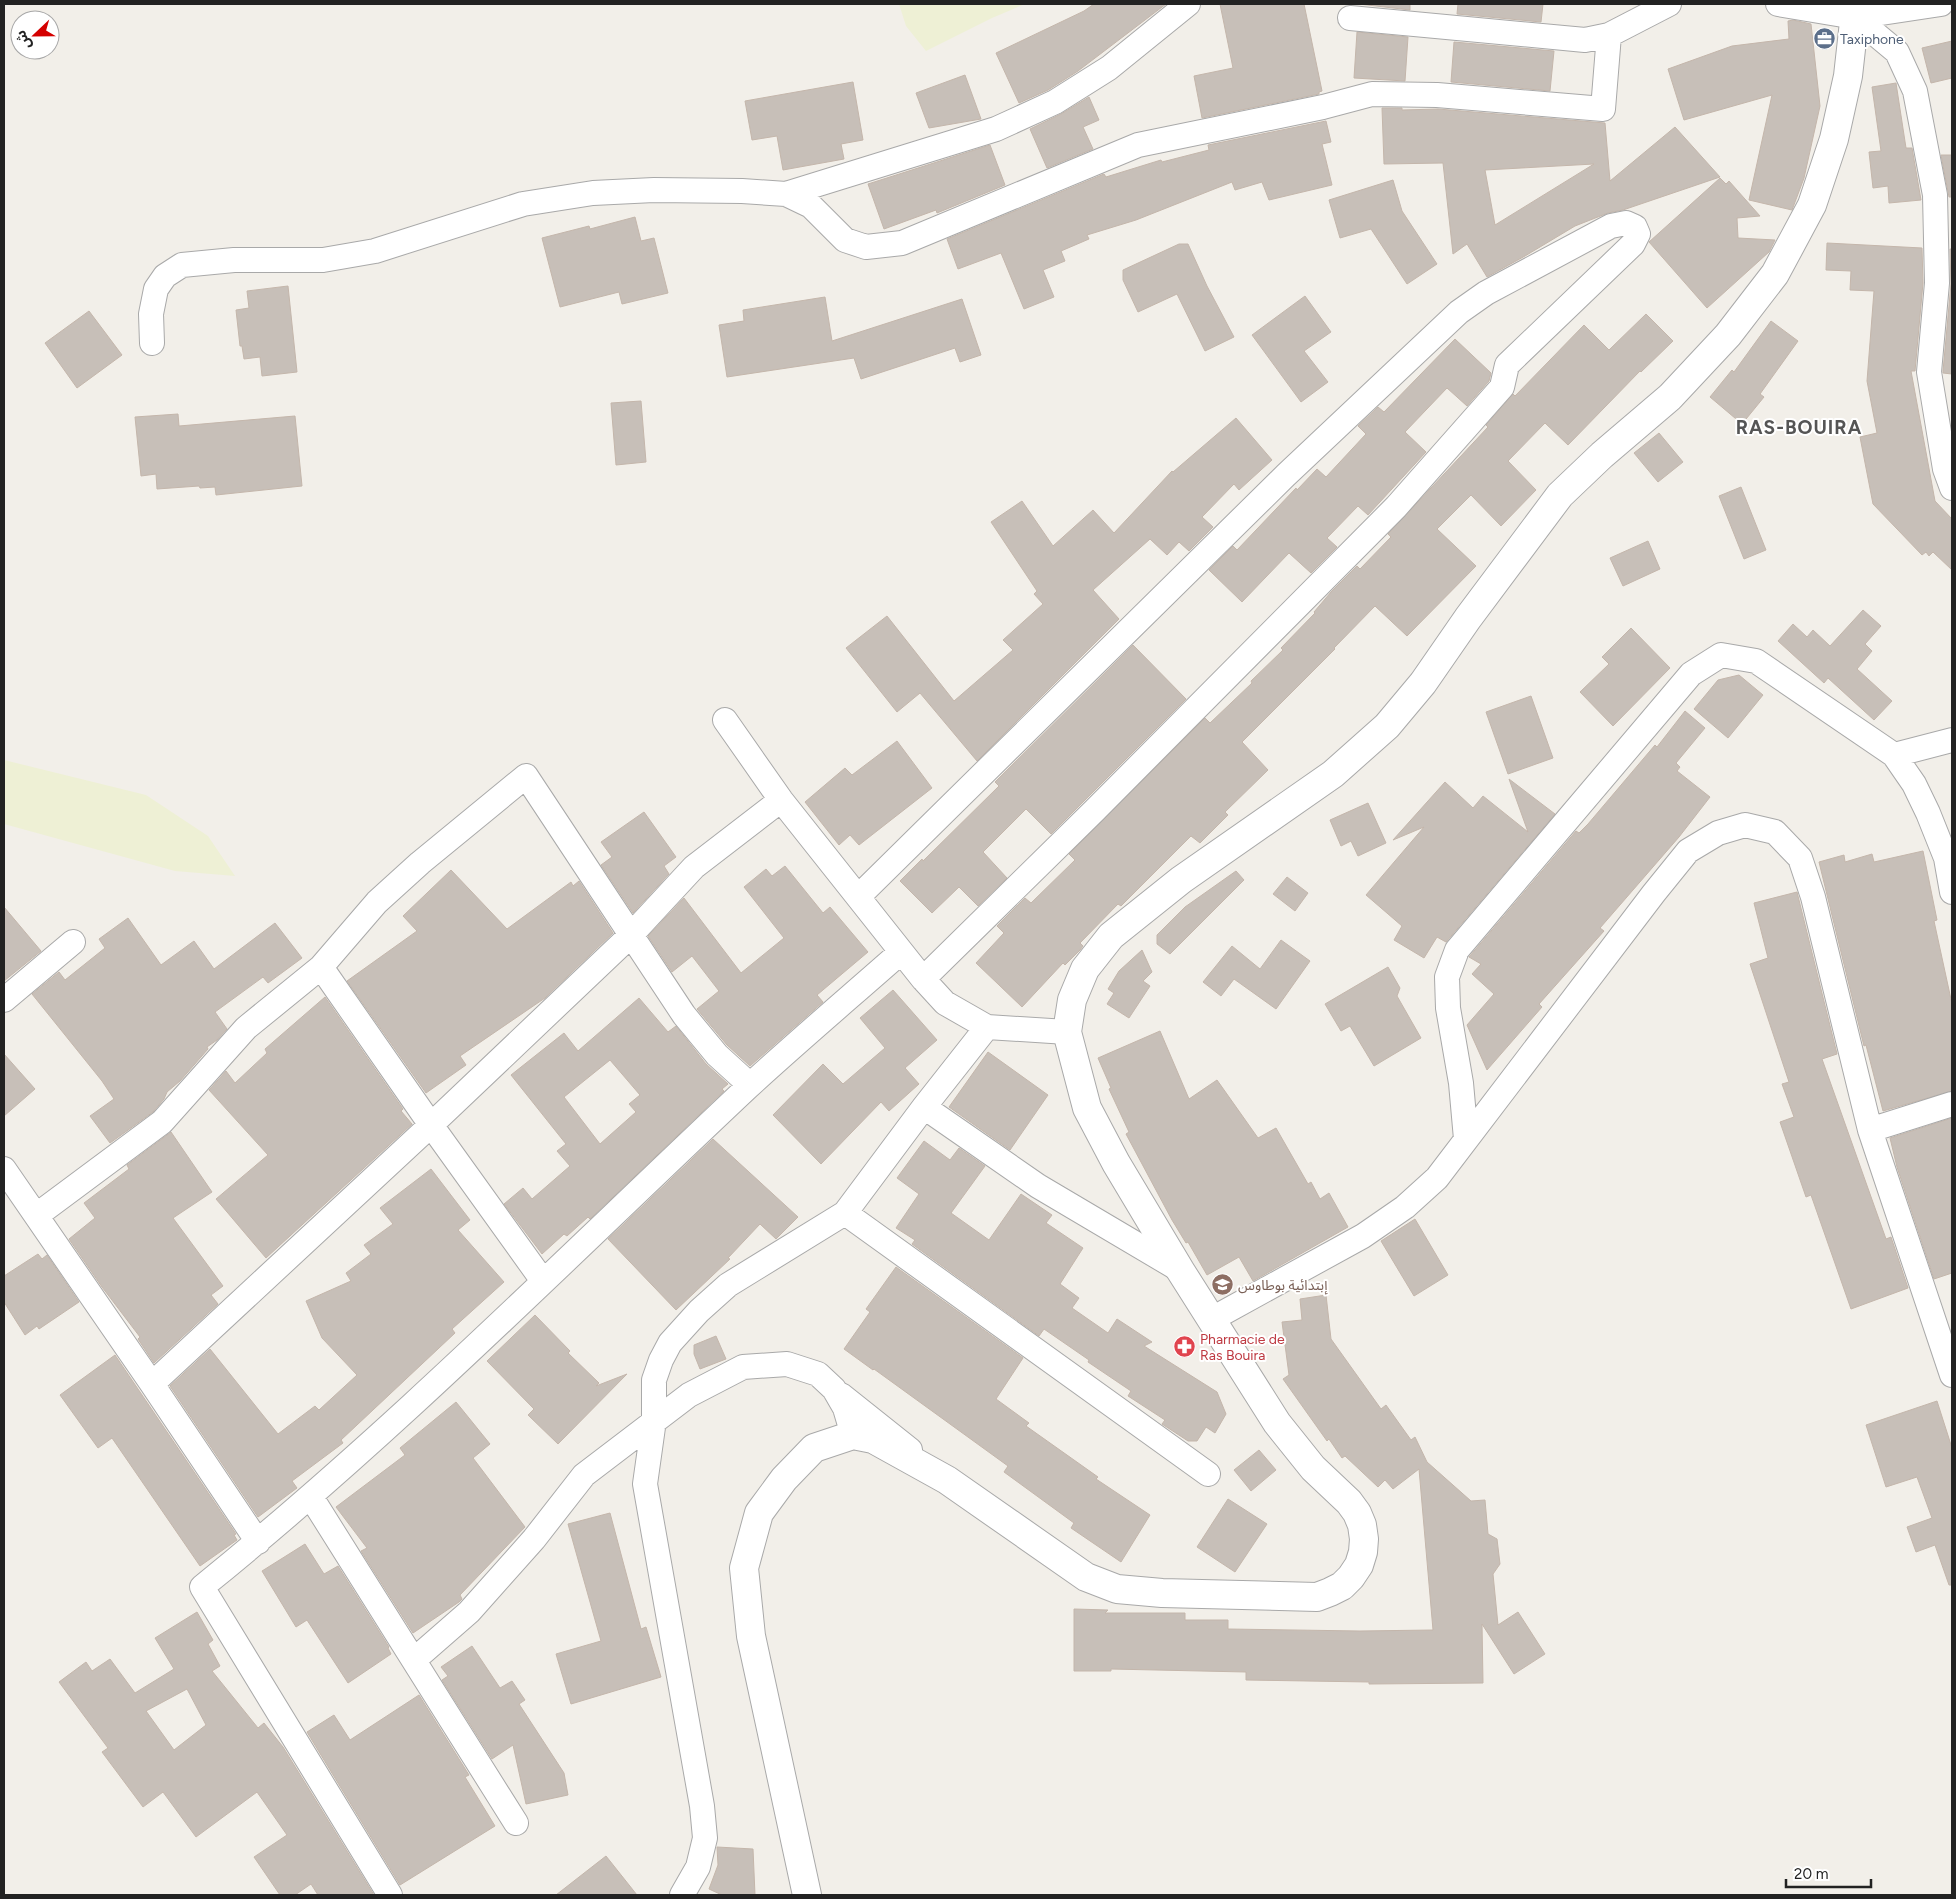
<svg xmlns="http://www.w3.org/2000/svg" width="1956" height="1899" font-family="Figtree,'Noto Sans Arabic',sans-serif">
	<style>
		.farmland { fill: #eef0d5 }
		.building { fill: #c7bfb8; stroke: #c4b6ab; fill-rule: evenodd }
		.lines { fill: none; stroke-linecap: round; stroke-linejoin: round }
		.minor-casing { stroke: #a9a9a9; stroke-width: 26 }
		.tertiary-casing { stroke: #a9a9a9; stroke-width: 30 }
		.minor { stroke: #fff; stroke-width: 24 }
		.tertiary { stroke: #fff; stroke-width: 28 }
		.labels { text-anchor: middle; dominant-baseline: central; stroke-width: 4; stroke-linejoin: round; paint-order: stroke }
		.service-label { font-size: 14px; fill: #4e5e75; stroke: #fff; text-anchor: start }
		.education-label { font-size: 14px; fill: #785e54; stroke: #fff; text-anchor: start }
		.health-label { font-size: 14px; fill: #be3a42; stroke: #fff; text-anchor: start }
		.district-label { font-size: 19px; font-weight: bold; letter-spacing: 1px; fill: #555; stroke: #fff }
	</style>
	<rect width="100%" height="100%" fill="#f2efe9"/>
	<path class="farmland" d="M 899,4 L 1025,4 L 992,18 L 926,51 L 906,26 Z
		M 4,760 L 146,795 L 208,836 L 235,876 L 175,871 L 4,824 Z"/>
	<path class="building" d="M 1094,4 L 1166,4 L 1078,71 L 1048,90 L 1019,103 L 996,53 L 1084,11 Z
		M 1220,4 L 1304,4 L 1322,91 L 1319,92 L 1319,94 L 1202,118 L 1194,76 L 1233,68 Z
		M 1359,4 L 1410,4 L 1410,10 Z
		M 1458,4 L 1543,4 L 1541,22 L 1457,14 Z
		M 1793,20 L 1811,24 L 1820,106 L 1804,178 L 1792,210 L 1749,200 L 1772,95 L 1684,120 L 1668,69 L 1732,46 L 1789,39 L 1788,21 Z
		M 1357,32 L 1408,37 L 1405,81 L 1354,78 Z
		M 1952,41 L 1952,78 L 1931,83 L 1922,48 Z
		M 1454,42 L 1554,51 L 1550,91 L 1451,82 Z
		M 965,75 L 981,119 L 929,128 L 916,93 Z
		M 853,82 L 863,140 L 841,144 L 844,159 L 783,170 L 777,136 L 752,140 L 745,101 Z
		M 1896,83 L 1906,148 L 1912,148 L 1921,200 L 1889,203 L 1888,186 L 1873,188 L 1869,152 L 1881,151 L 1872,87 Z
		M 1089,97 L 1099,120 L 1083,127 L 1093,149 L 1047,168 L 1030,129 L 1061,114 Z
		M 1382,108 L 1402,108 L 1402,110 L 1438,109 L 1605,123 L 1610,181 L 1675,127 L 1720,177 L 1623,210 L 1608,213 L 1575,226 L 1525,256 L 1487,277 L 1467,244 L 1453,254 L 1443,163 L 1384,164 ZM 1594,164 L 1495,225 L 1485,170 Z
		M 1326,121 L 1331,142 L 1322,144 L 1332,185 L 1269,200 L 1262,182 L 1235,190 L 1232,182 L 1136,220 L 1087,235 L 1089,239 L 1061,251 L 1065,261 L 1043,270 L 1054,297 L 1024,309 L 1001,253 L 958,269 L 947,239 L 1104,174 L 1106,177 L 1161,160 L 1162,162 L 1209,150 L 1208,145 Z
		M 990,145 L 1005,185 L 937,213 L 936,210 L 884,229 L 868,184 Z
		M 1941,155 L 1952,155 L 1952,197 L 1949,197 Z
		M 1720,178 L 1726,184 L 1729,181 L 1760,216 L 1737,218 L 1738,238 L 1775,240 L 1769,252 L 1707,308 L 1649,242 Z
		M 1393,180 L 1402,211 L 1437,264 L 1407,284 L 1371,229 L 1340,238 L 1329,200 Z
		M 635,217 L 641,241 L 654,238 L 668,293 L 622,304 L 619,292 L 560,307 L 542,238 L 589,226 L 590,229 Z
		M 1827,243 L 1922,248 L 1923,283 L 1915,371 L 1911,371 L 1935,501 L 1952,519 L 1952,570 L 1933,552 L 1929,556 L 1926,552 L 1922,555 L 1873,504 L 1860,437 L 1877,433 L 1867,381 L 1874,291 L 1850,290 L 1851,271 L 1826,270 Z
		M 1179,244 L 1188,244 L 1207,286 L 1234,337 L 1205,351 L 1177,294 L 1138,312 L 1123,280 L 1123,270 Z
		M 1950,249 L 1952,249 L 1952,374 L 1943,373 L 1943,371 L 1951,284 Z
		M 288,286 L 297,372 L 262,376 L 260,357 L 244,359 L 242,346 L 240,346 L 236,310 L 249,308 L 247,291 Z
		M 1305,296 L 1331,332 L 1304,351 L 1328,382 L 1301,402 L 1252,335 Z
		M 825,297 L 832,341 L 962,299 L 981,355 L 960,362 L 955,348 L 861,379 L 854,358 L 727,377 L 719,325 L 744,321 L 743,310 Z
		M 89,311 L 122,355 L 77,388 L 45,343 Z
		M 1646,314 L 1673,341 L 1641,372 L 1640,371 L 1568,445 L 1545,423 L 1508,461 L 1536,490 L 1501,526 L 1471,495 L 1437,529 L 1476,566 L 1407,636 L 1375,606 L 1334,648 L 1335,649 L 1242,742 L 1268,770 L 1225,812 L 1228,815 L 1200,843 L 1191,836 L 1121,906 L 1118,904 L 1080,943 L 1083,946 L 1080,950 L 1065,965 L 1063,963 L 1022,1007 L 976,963 L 1004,933 L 997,926 L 1025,898 L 1031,903 L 1075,860 L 1069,854 L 1205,718 L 1210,723 L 1252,683 L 1251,681 L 1283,650 L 1281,648 L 1315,613 L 1314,612 L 1331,592 L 1357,566 L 1360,569 L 1391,537 L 1388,534 L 1488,427 L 1486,425 L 1513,394 L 1515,396 L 1584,325 L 1609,350 Z
		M 1771,321 L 1798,341 L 1760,394 L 1764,397 L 1742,424 L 1710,397 L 1732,370 L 1734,372 Z
		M 1455,339 L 1491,373 L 1489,381 L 1467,406 L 1447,388 L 1405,432 L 1426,452 L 1368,515 L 1358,506 L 1327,538 L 1337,547 L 1311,573 L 1289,553 L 1242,602 L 1209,570 L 1233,546 L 1237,550 L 1296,488 L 1297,490 L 1317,469 L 1326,477 L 1366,434 L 1358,426 L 1378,407 L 1384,412 Z
		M 641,401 L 646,462 L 616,465 L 611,403 Z
		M 178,414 L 179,426 L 295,416 L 302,486 L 216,495 L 215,487 L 200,488 L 199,486 L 157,489 L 156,474 L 141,476 L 135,417 Z
		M 1236,418 L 1272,460 L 1239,490 L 1234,484 L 1202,517 L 1213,527 L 1189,551 L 1179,542 L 1167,555 L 1150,539 L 1093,590 L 1119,619 L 977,761 L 920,693 L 897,712 L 846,648 L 887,616 L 954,701 L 1013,650 L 1003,640 L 1043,604 L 1034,594 L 1037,591 L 991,522 L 1022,501 L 1053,546 L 1093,510 L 1114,533 L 1172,471 L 1173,472 Z
		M 1659,433 L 1683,462 L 1658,482 L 1634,453 Z
		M 1741,487 L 1766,550 L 1744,559 L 1719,496 Z
		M 1648,541 L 1660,569 L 1623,586 L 1610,558 Z
		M 1863,610 L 1881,626 L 1865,644 L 1872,651 L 1857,669 L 1892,701 L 1874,720 L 1828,678 L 1824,683 L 1778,641 L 1793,624 L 1807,637 L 1813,630 L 1830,646 Z
		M 1631,628 L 1670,668 L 1613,726 L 1580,692 L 1609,664 L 1602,657 Z
		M 1133,645 L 1186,699 L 1051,834 L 1026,809 L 983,852 L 1007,878 L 978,906 L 959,887 L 932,913 L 900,881 L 922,859 L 923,861 L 999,786 L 995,782 Z
		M 1739,675 L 1763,695 L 1728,738 L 1694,709 L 1718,680 Z
		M 1531,696 L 1553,758 L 1508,774 L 1486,712 Z
		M 1685,711 L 1705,728 L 1676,763 L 1680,767 L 1677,771 L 1710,797 L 1679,837 L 1600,928 L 1604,931 L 1539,1004 L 1542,1007 L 1487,1070 L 1467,1025 L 1494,994 L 1472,974 L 1481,964 L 1469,957 L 1576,831 L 1579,833 L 1588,824 L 1655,745 L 1657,747 Z
		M 897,741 L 932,788 L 859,845 L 850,835 L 839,845 L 805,802 L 845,768 L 852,775 Z
		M 1509,779 L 1555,814 L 1446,942 L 1437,937 L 1424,958 L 1394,940 L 1402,926 L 1366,895 L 1424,827 L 1393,840 L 1445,782 L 1473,808 L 1483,796 L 1528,832 Z
		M 1368,803 L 1386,843 L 1358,856 L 1351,841 L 1341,846 L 1330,820 Z
		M 644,812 L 676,857 L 664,866 L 669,874 L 633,913 L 601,865 L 612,857 L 601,842 Z
		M 1923,851 L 1937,920 L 1934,921 L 1952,1004 L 1952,1091 L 1883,1111 L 1866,1045 L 1864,1046 L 1819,862 L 1844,855 L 1845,862 L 1872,854 L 1874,862 Z
		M 785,866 L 823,913 L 830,907 L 868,952 L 817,995 L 823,1002 L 750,1066 L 727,1045 L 697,1009 L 719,991 L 692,956 L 672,972 L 648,936 L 684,898 L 741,973 L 784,938 L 744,887 L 766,869 L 772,876 Z
		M 451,870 L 507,929 L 571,882 L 573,886 L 579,881 L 613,933 L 545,998 L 460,1056 L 466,1065 L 426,1093 L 347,981 L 417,931 L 403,916 Z
		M 1236,871 L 1244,880 L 1170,954 L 1157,944 L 1157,935 L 1185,907 Z
		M 1287,877 L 1308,893 L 1295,911 L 1273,894 Z
		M 1797,892 L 1837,1054 L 1822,1059 L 1886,1239 L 1891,1237 L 1908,1288 L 1851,1309 L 1811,1195 L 1806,1197 L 1780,1122 L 1794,1117 L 1782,1084 L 1789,1082 L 1750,964 L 1768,958 L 1754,903 Z
		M 4,907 L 41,951 L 4,981 Z
		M 128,918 L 161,965 L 194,941 L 214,969 L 275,923 L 302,958 L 268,983 L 263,977 L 215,1012 L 227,1029 L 217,1040 L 207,1047 L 208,1049 L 180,1081 L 167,1092 L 164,1099 L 153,1112 L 110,1143 L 90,1116 L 114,1099 L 102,1081 L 32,994 L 59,972 L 65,980 L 105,948 L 99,939 Z
		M 1281,940 L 1310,961 L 1276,1009 L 1234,979 L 1221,996 L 1203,982 L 1232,946 L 1260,969 Z
		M 1142,950 L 1152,972 L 1143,981 L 1150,986 L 1129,1018 L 1107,1004 L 1114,993 L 1108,989 L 1119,971 Z
		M 1388,967 L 1400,988 L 1397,996 L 1421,1038 L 1374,1066 L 1350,1026 L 1341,1031 L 1325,1004 Z
		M 893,990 L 937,1040 L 905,1068 L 919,1084 L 889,1111 L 881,1102 L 821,1164 L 773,1115 L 823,1064 L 843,1084 L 885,1048 L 860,1018 Z
		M 325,997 L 403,1109 L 401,1111 L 412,1124 L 266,1258 L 216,1199 L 268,1155 L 209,1090 L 226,1071 L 235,1083 L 267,1053 L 265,1049 Z
		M 639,998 L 668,1032 L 676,1026 L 706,1064 L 728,1084 L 722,1089 L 724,1091 L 590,1219 L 588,1217 L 567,1236 L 564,1234 L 542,1254 L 504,1204 L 523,1188 L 532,1199 L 570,1166 L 557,1151 L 566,1144 L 511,1075 L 564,1033 L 578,1051 ZM 610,1060 L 640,1095 L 629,1104 L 636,1112 L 600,1144 L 564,1097 Z
		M 1160,1031 L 1189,1099 L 1217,1080 L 1258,1138 L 1276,1128 L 1308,1184 L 1311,1182 L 1320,1199 L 1329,1193 L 1348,1227 L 1253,1281 L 1239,1257 L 1207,1275 L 1188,1242 L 1186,1243 L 1172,1220 L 1126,1134 L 1129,1132 L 1109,1089 L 1111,1088 L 1098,1058 Z
		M 988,1052 L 1048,1095 L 1010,1150 L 949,1107 Z
		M 4,1054 L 35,1089 L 4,1116 Z
		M 1952,1118 L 1952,1273 L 1934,1279 L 1897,1167 L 1890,1138 Z
		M 171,1132 L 212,1192 L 173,1218 L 223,1286 L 211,1295 L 218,1304 L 154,1363 L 138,1339 L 140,1337 L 102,1287 L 69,1239 L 95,1218 L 84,1203 L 129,1169 L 127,1165 Z
		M 713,1139 L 798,1217 L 776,1239 L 760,1224 L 728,1258 L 730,1259 L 676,1310 L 608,1239 Z
		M 924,1141 L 950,1160 L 959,1148 L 985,1166 L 951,1213 L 989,1240 L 1021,1194 L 1052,1215 L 1046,1223 L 1083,1248 L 1060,1284 L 1079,1298 L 1072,1308 L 1108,1333 L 1117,1319 L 1152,1342 L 1144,1346 L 1217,1392 L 1226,1414 L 1215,1433 L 1206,1427 L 1197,1441 L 1188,1441 L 1162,1424 L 1165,1420 L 1128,1396 L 1131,1391 L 1088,1362 L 1089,1360 L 1044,1329 L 1039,1336 L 912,1244 L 915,1240 L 896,1228 L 919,1194 L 897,1178 Z
		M 431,1169 L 470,1220 L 458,1230 L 504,1282 L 452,1329 L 455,1333 L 341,1440 L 343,1443 L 292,1481 L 297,1488 L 258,1517 L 170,1386 L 210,1349 L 278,1434 L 315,1406 L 319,1410 L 357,1375 L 322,1338 L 306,1301 L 351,1281 L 346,1273 L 371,1254 L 364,1245 L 393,1224 L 380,1208 Z
		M 1415,1219 L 1448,1275 L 1414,1296 L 1381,1241 Z
		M 38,1254 L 42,1259 L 47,1255 L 79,1302 L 39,1329 L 37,1326 L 25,1335 L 4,1302 L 4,1276 Z
		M 896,1267 L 1023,1358 L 996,1399 L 1029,1423 L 1026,1426 L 1098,1477 L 1096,1479 L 1150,1515 L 1121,1562 L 1071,1528 L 1074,1523 L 1004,1472 L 1008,1466 L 874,1369 L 873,1370 L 844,1349 L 870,1312 L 866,1309 Z
		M 1326,1295 L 1331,1339 L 1381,1409 L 1386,1405 L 1411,1440 L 1415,1437 L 1427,1462 L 1471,1501 L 1485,1500 L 1488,1534 L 1497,1539 L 1500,1564 L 1493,1574 L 1498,1625 L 1518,1612 L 1545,1654 L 1514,1674 L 1482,1624 L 1483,1683 L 1369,1684 L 1369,1682 L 1246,1680 L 1246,1672 L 1111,1669 L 1111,1671 L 1074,1671 L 1074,1609 L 1108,1610 L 1105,1613 L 1185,1613 L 1185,1620 L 1228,1620 L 1228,1629 L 1360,1631 L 1433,1630 L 1419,1469 L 1393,1489 L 1385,1480 L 1378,1487 L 1345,1456 L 1342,1458 L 1329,1439 L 1327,1441 L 1283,1379 L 1289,1375 L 1282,1322 L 1302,1320 L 1300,1299 Z
		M 535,1315 L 570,1351 L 568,1353 L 599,1383 L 596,1386 L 627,1374 L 558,1444 L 528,1415 L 534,1409 L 487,1361 Z
		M 716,1336 L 726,1359 L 700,1369 L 694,1354 L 694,1345 Z
		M 115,1355 L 236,1534 L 234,1535 L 237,1540 L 200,1566 L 112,1438 L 98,1448 L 60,1395 Z
		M 1937,1401 L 1952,1448 L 1952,1585 L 1949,1585 L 1935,1545 L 1916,1552 L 1907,1527 L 1932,1518 L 1917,1477 L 1886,1487 L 1866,1425 Z
		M 456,1402 L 490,1444 L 473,1458 L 525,1527 L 460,1595 L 462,1599 L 459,1602 L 413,1633 L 361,1551 L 367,1548 L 336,1507 L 405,1455 L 400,1448 Z
		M 1259,1450 L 1276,1470 L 1251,1491 L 1234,1470 Z
		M 1228,1499 L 1267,1524 L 1235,1572 L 1197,1547 Z
		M 610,1513 L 641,1629 L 646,1627 L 661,1677 L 571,1704 L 556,1654 L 601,1641 L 568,1524 Z
		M 305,1544 L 324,1574 L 338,1566 L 389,1647 L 388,1648 L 391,1654 L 348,1683 L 307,1620 L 296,1627 L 262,1571 Z
		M 197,1612 L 213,1640 L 208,1644 L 220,1666 L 212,1671 L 258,1728 L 264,1723 L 283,1747 L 374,1895 L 318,1895 L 311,1884 L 295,1895 L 280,1895 L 254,1857 L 287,1835 L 257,1792 L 196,1837 L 163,1792 L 143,1807 L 102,1752 L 108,1748 L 59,1682 L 86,1662 L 92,1671 L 110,1659 L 135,1693 L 174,1669 L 155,1638 ZM 187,1689 L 206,1725 L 174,1750 L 146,1711 Z
		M 472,1646 L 500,1688 L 512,1681 L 525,1700 L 519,1704 L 564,1773 L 568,1795 L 526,1804 L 513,1745 L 492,1759 L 442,1680 L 448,1676 L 441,1667 Z
		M 419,1695 L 469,1775 L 465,1777 L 495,1826 L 400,1885 L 307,1732 L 334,1715 L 350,1740 Z
		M 717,1847 L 753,1849 L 755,1895 L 722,1895 L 709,1889 L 718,1865 Z
		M 606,1856 L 637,1895 L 556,1895 Z"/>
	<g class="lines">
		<defs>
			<path id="minor" d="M 1778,4 L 1855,17 L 1941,4
				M 1855,17 L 1897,52 L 1915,91 L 1935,195 L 1937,283 L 1929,372 L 1945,469 L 1952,488
				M 1350,18 L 1585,40 L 1609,35 L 1669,4
				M 786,194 L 811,206 L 845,240 L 866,247 L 902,243 L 1138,145 L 1323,107 L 1372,94 L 1437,95 L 1603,109 L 1609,35
				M 152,343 L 151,314 L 156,289 L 165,276 L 182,265 L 234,260 L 323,260 L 375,251 L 523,204 L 593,193 L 654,190 L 742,191 L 786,194 L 996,129 L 1055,102 L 1109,68 L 1188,4
				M 725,720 L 781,800 L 923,979 L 945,1003 L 987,1027 L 1067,1032
				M 1894,755 L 1952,740
				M 859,896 L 1286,475 L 1459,312 L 1486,293 L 1611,226 L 1626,223 L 1635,227 L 1638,234 L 1633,244 L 1507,365 L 1502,387 L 1396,507 L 1094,811 L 923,979
				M 321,967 L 431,1125 L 543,1281
				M 4,1000 L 73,942
				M 924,1107 L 1038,1186 L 1180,1270
				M 1870,1130 L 1952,1104
				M 1466,1139 L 1461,1083 L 1448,1008 L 1447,977 L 1457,950 L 1691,674 L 1721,655 L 1756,661 L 1894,755 L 1914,784 L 1928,813 L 1946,858 L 1952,892
				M 4,1169 L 152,1384 L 258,1542
				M 845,1213 L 1208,1474
				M 37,1215 L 162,1122 L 246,1028 L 321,967 L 377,902 L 420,863 L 526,776 L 684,1015 L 717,1055 L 750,1085
				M 1212,1319 L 1363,1236 L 1405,1207 L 1437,1178 L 1654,893 L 1688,851 L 1718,833 L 1745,825 L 1775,832 L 1800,858 L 1813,897 L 1870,1130 L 1952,1375
				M 152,1384 L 431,1125 L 631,935 L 694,867 L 781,800
				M 841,1395 L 910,1450
				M 311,1497 L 516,1823
				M 414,1660 L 469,1612 L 534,1539 L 584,1475 L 689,1395 L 743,1367 L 787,1364 L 818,1374 L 834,1389 L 845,1408 L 853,1435
				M 390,1895 L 202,1587 C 394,1432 568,1256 748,1087 C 798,1041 850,997 901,952
				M 682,1895 L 698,1867 L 705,1838 L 702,1806 L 645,1484 L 654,1420 L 654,1380 L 661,1360 L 670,1343 L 699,1311 L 728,1285 L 845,1213 L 924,1107 L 987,1027"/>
			<path id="tertiary" d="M 807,1895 L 751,1636 L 744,1568 L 759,1513 L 784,1479 L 814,1448 L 853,1435 L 873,1439 L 947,1480 L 1086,1577 L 1117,1589 L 1162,1593 L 1317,1597 L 1330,1592 L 1342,1586 L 1351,1577 L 1359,1565 L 1363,1552 L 1364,1539 L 1362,1525 L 1357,1513 L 1349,1502 L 1313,1468 L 1277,1423 L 1180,1270 L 1116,1163 L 1087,1108 L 1067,1032 L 1072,1000 L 1085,969 L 1111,936 L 1181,880 L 1333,774 L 1387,726 L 1423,683 L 1468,618 L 1560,495 L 1602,455 L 1670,397 L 1728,335 L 1775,274 L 1812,205 L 1834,139 L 1848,76 L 1856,4"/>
		</defs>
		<use href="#minor" class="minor-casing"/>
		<use href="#tertiary" class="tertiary-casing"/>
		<use href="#minor" class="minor"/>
		<use href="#tertiary" class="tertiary"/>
	</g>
	<defs>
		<symbol id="office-disc" viewBox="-11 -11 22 22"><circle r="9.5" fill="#5c6f8a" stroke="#fff"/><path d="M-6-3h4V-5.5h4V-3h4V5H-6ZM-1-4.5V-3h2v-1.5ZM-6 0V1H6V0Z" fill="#fff"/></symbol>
		<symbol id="school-disc" viewBox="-11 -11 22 22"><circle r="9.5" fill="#8d6e63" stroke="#fff"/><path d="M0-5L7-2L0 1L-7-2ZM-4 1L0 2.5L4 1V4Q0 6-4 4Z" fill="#fff"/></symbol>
		<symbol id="pharmacy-disc" viewBox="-11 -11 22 22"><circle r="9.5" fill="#e0444e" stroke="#fff"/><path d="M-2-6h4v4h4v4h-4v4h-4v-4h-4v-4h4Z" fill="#fff"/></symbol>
	</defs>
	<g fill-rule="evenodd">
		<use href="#office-disc" x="1812" y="26" width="25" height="25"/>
		<use href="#school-disc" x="1210" y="1272" width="25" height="25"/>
		<use href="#pharmacy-disc" x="1172" y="1334" width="25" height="25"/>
	</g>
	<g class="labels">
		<g class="service-label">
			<text x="1840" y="39">Taxiphone</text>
		</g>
		<g class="education-label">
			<text x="1238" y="1285">إبتدائية بوطاوس</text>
		</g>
		<g class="health-label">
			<text x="1200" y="1339">Pharmacie de<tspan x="1200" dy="16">Ras Bouira</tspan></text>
		</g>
		<g class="district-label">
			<text x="1799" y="427">RAS-BOUIRA</text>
		</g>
	</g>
	<rect width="1956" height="1899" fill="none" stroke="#222222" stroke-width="10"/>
	<g transform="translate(35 35) rotate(248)"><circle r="24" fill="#ffffff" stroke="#a7a7a7"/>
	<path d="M0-4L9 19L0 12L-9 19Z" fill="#d40000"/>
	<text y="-8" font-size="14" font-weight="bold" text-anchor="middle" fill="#222222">ش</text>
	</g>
	<path d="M1786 1879v8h85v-8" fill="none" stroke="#222222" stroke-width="2.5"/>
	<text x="1794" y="1879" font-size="15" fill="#222222" stroke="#ffffff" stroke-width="4" paint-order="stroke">20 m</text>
</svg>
